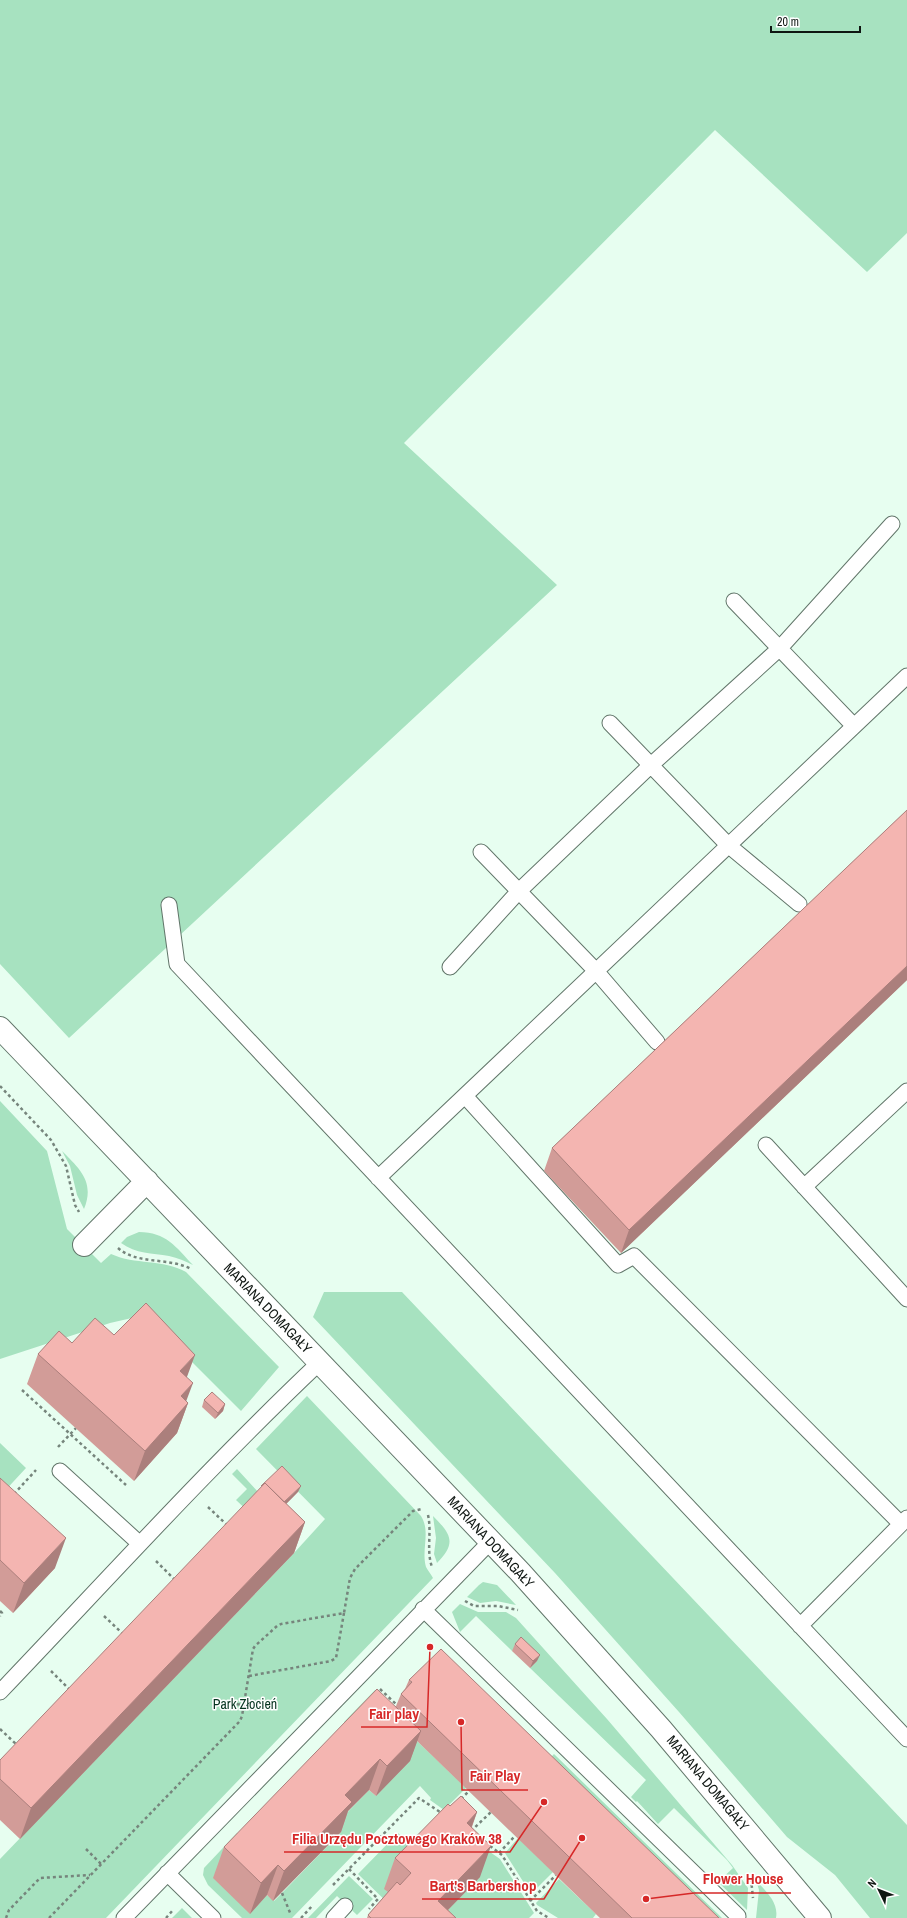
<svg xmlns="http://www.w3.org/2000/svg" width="907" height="1918" font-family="'Archivo Narrow',sans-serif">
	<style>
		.green { fill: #a7e2c0 }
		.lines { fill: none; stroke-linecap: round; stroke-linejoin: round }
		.lane-casing { stroke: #62766a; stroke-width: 17 }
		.street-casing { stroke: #62766a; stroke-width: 24 }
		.path { stroke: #76857c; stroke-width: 2.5; stroke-dasharray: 3 3; stroke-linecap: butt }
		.lane { stroke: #fff; stroke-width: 15 }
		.street { stroke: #fff; stroke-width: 22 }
		.wall { fill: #d29c98 }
		.shaded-wall { fill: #ab7f7c }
		.building { fill: #f4b5b1; stroke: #ab7f7c }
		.labels { text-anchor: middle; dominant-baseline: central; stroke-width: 3; stroke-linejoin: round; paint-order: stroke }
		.street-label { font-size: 14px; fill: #0f1612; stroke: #fff }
		.park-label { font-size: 14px; fill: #05341f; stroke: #fff }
		.leader { fill: none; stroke: #d62828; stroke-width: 1.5 }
		.callout-dot { fill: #d62828; stroke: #fff; stroke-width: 1.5 }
		.callout-label { font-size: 15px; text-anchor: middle; font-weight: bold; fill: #d62828; stroke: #fff; stroke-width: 3; stroke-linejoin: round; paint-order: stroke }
	</style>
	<rect width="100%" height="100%" fill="#e7fef0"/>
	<path class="green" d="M 0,0 L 907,0 L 907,233 L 867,272 L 715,130 L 404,443 L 557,585 L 69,1038 L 0,964 Z
		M 0,1101 L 47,1151 L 67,1229 L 101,1263 L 111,1254 C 135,1265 163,1259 186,1272 L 279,1367 L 241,1411 L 145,1315 L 110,1323 L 0,1359 Z
		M 62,1151 C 80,1169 95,1182 84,1209 L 77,1195 L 70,1166 Z
		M 139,1232 C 166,1232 176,1247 193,1265 C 185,1261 178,1258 169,1256 C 152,1253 136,1254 121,1243 L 127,1237 Z
		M 324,1292 L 402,1292 L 907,1825 L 907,1918 L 870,1918 L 835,1875 L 787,1837 L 679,1712 L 555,1573 L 313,1317 Z
		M 307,1396 L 421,1516 C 431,1532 421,1549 426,1567 C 428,1571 431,1574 433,1578 L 106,1918 L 0,1918 L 0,1859 L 294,1553 L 325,1519 L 256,1449 Z
		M 0,1443 L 26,1468 L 1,1495 L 0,1494 Z
		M 237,1469 L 259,1493 L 252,1515 L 236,1500 L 247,1489 L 232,1474 Z
		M 433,1516 C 451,1534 457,1543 437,1563 L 434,1554 L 436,1538 Z
		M 483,1582 L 497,1585 L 516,1605 L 496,1601 L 480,1603 L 467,1597 L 479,1585 Z
		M 460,1604 L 478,1612 L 506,1612 L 516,1618 L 607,1719 L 732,1865 L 748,1888 L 747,1910 L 718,1882 L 733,1868 L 727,1860 L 674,1808 L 658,1824 L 637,1801 L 636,1802 L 631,1797 L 646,1780 L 530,1668 L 537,1661 L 519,1644 L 512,1651 L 476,1616 L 460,1632 L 452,1612 Z
		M 375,1690 L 397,1711 L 392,1717 L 466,1788 L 444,1810 L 430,1800 L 431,1798 L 420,1786 L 292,1918 L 242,1918 L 208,1885 L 203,1875 L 204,1868 L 237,1833 L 247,1842 L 250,1913 L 267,1895 L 274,1901 L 282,1893 L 341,1832 L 334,1826 L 369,1790 L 376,1796 L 354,1732 L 344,1722 Z
		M 554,1754 L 722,1918 L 716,1918 L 551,1757 Z
		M 454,1827 L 500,1859 L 534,1913 L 529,1918 L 440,1918 Z
		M 398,1833 L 419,1853 L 400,1904 L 394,1909 L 358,1874 Z
		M 518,1838 L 553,1872 L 531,1894 L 505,1853 Z
		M 349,1876 L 373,1899 L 357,1915 L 337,1896 L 316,1918 L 308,1918 Z
		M 559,1879 L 596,1914 L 593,1918 L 558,1918 L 537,1905 L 536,1903 Z
		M 756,1880 C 765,1891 779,1902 776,1918 L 756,1918 L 759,1890 Z
		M 182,1908 L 192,1918 L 172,1918 Z"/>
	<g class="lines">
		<defs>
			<path id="lane" d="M 734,601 L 854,726
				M 610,723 L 728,845 L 799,904
				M 481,852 L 596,971 L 657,1042
				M 169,905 L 177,964 L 907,1739
				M 450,967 L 519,891 L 651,765 L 780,648 L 892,524
				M 465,1096 L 618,1265 L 634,1256 L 901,1524
				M 766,1145 L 907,1299
				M 378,1178 L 907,676
				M 804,1187 L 907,1091
				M 60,1471 L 140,1544
				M 423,1609 L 738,1916
				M 800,1626 L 907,1518
				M 0,1692 C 106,1581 209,1467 320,1362
				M 167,1873 L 213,1918
				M 124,1918 L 491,1541
				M 334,1918 L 345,1906"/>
			<path id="street" d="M 0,1028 L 520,1572 L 661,1729 L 820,1918
				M 84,1245 L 147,1181"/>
		</defs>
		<use href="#lane" class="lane-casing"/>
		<use href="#street" class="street-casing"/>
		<path class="path" d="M 0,1086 L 51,1140 L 66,1166 L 75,1205 L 79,1212
			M 118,1248 C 137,1265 169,1257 191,1269
			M 22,1390 L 126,1485
			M 58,1447 L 76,1428
			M 14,1494 L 36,1470
			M 208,1507 L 228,1526
			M 428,1515 C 432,1532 426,1550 432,1567
			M 156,1561 L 175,1580
			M 465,1601 L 474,1606 L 498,1606 L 518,1610
			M 0,1611 L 2,1613 L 0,1616
			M 104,1616 L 123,1634
			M 51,1671 L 70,1690
			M 249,1676 L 331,1661 L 336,1658 L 344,1613
			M 380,1689 L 398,1706
			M 225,1703 L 244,1705
			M 0,1729 L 17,1745
			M 461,1799 L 469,1791
			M 471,1831 L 491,1812
			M 490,1846 L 502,1855 L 537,1911 L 549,1918
			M 86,1849 L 101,1864
			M 499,1853 L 515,1836
			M 349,1869 L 378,1899 L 369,1909
			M 751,1879 L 753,1898
			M 333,1885 L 419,1798 L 443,1814
			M 282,1893 L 291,1915
			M 530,1901 L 556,1875
			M 6,1918 L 9,1910 L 40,1878 L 90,1875
			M 49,1918 L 240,1721 L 242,1716 L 253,1649 L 255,1646 L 277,1626 L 281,1624 L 344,1613 L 350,1578 L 355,1569 L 413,1511 L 422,1509
			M 166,1918 L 173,1910
			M 301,1918 L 313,1905"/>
		<use href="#lane" class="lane"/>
		<use href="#street" class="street"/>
	</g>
	<path class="wall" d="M 907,810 L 907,980 L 621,1253 L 544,1171 L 552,1148 Z
		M 114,1335 L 187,1378 L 186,1401 L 188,1403 L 177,1433 L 134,1481 L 27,1384 L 38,1354 L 72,1343 Z
		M 204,1400 L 225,1404 L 223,1411 L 215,1419 L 202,1407 Z
		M 0,1478 L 55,1568 L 13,1613 L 0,1601 Z
		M 298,1492 L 286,1504 L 305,1522 L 294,1553 L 20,1839 L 0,1820 L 0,1760 Z
		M 515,1644 L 537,1661 L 530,1668 L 512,1651 Z
		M 409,1680 L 719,1918 L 600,1918 L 417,1741 L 410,1761 L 376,1796 L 369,1790 L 348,1811 L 341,1832 L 273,1901 L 267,1895 L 250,1914 L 213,1878 L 224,1847 L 396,1706 L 401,1694 L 405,1689 Z
		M 477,1812 L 472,1827 L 480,1877 L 448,1910 L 456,1918 L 367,1918 L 368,1915 L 388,1892 L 384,1889 L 395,1858 Z"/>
	<path class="shaded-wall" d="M 907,966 L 907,980 L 621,1253 L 629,1230 Z
		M 195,1355 L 184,1385 L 180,1371 Z
		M 193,1383 L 184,1407 L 188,1403 L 177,1433 L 134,1481 L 145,1451 L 181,1396 Z
		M 225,1404 L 223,1411 L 215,1419 L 218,1413 Z
		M 301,1486 L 298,1492 L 278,1512 L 280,1506 Z
		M 305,1522 L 294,1553 L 20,1839 L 31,1808 Z
		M 66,1538 L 55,1568 L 13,1613 L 24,1583 Z
		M 540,1655 L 537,1661 L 530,1668 L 533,1661 Z
		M 421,1731 L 410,1761 L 376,1796 L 387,1766 Z
		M 380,1759 L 369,1790 L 348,1811 L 341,1832 L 273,1901 L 284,1871 L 345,1795 Z
		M 477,1812 L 466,1842 L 467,1823 Z
		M 491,1846 L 480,1877 L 440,1918 L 438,1901 Z
		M 278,1865 L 267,1895 L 250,1914 L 261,1883 Z"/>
	<path class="building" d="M 907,810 L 907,966 L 629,1230 L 552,1148 Z
		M 146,1303 L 195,1355 L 180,1371 L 193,1383 L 181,1396 L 188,1403 L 145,1451 L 38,1354 L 59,1331 L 72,1343 L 95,1318 L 114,1335 Z
		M 212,1392 L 225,1404 L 218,1413 L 204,1400 Z
		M 282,1466 L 301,1486 L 284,1502 L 265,1483 L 261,1486 Z
		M 0,1478 L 66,1538 L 24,1583 L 0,1560 Z
		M 265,1483 L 305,1522 L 31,1808 L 0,1779 L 0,1760 Z
		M 521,1637 L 540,1655 L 533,1661 L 515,1644 Z
		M 441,1649 L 719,1918 L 632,1918 L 401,1694 L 412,1682 L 409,1680 Z
		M 377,1689 L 421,1731 L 387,1766 L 380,1759 L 345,1795 L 352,1802 L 284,1871 L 278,1865 L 261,1883 L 224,1847 Z
		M 461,1796 L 477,1812 L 467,1823 L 491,1846 L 438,1901 L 456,1918 L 371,1918 L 368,1915 L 397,1882 L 400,1885 L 411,1873 L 395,1858 L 448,1804 L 450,1806 Z"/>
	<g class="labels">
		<g class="street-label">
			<text transform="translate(268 1308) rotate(46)">MARIANA DOMAGAŁY</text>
			<text transform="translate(491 1542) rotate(47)">MARIANA DOMAGAŁY</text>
			<text transform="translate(708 1783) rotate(50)">MARIANA DOMAGAŁY</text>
		</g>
		<g class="park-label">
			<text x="245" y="1704">Park Złocień</text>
		</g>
	</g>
	<path class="leader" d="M430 1647L427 1727H361M461 1722L462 1790H528M544 1802L510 1852H284M646 1899L694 1893H791M582 1838L544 1899H422"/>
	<g class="callout-dot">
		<circle cx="430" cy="1647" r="4"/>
		<circle cx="461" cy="1722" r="4"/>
		<circle cx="544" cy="1802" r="4"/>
		<circle cx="646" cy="1899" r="4"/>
		<circle cx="582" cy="1838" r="4"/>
	</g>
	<g class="callout-label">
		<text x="394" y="1719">Fair play</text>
		<text x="495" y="1781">Fair Play</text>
		<text x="397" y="1844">Filia Urzędu Pocztowego Kraków 38</text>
		<text x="743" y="1884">Flower House</text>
		<text x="483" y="1891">Bart's Barbershop</text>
	</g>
	<g transform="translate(879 1890) rotate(313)" stroke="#ffffff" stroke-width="3" paint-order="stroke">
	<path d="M0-3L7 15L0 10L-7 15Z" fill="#0f1612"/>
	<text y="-6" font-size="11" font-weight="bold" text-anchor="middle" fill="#0f1612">N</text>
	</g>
	<path d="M771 26v6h89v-6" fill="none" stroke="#0f1612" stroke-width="2"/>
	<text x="777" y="26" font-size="12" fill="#0f1612" stroke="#ffffff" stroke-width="3" paint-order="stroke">20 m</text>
</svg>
